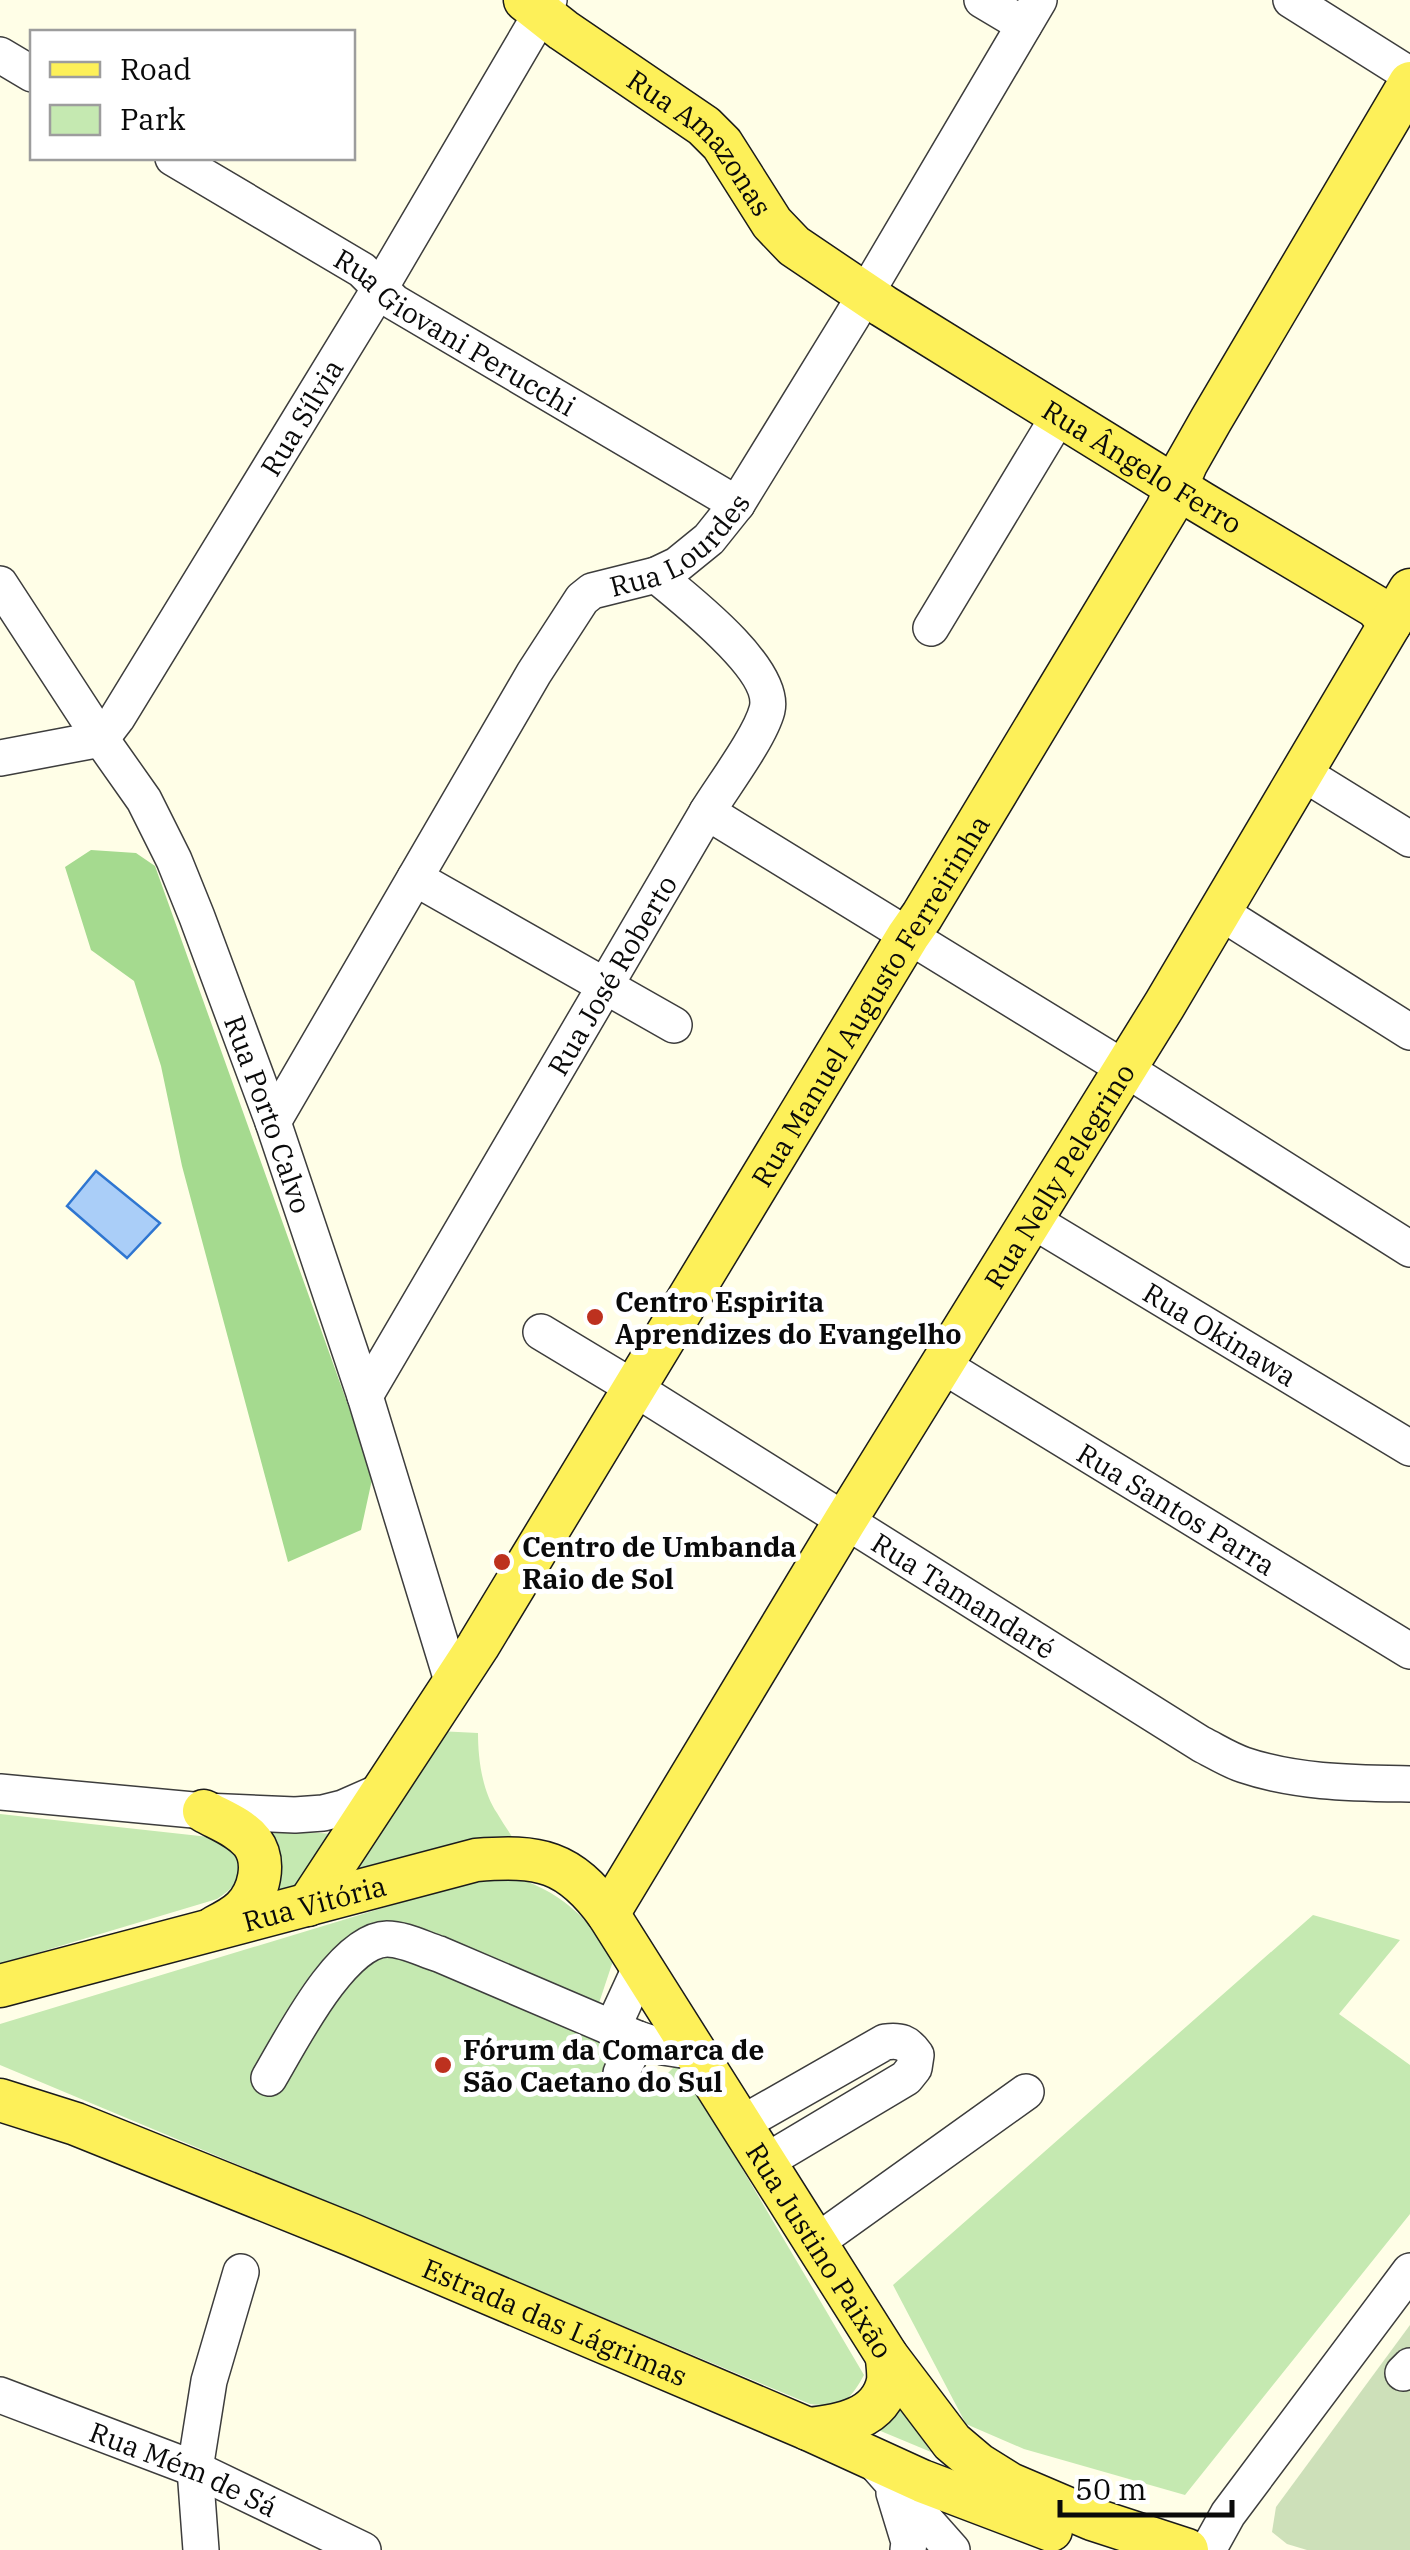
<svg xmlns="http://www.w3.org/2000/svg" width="1410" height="2550" font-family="'IBM Plex Serif',serif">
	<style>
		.green { fill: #c5e9b1 }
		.forest { fill: #a5da8f }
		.cemetery { fill: #cde0b9 }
		.water { fill: #aacef8; stroke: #2f76d1; stroke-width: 2.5 }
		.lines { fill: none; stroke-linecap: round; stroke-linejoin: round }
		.minor-casing { stroke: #3d3d3d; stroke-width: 38 }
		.major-casing { stroke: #1b1b1b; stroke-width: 45 }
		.minor { stroke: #fff; stroke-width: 35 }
		.major { stroke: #fdf059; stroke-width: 42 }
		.poi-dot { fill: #bd311f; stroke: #fff; stroke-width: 4 }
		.labels { text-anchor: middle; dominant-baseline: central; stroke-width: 10; stroke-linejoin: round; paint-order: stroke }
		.street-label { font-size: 28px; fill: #0a0a0a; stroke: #fff }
		.poi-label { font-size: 28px; font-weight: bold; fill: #0a0a0a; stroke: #fff; text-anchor: start }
	</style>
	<rect width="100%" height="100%" fill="#fffee7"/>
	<path class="green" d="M 438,1731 L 478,1733 C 478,1758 482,1791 497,1813 C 504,1825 512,1836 519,1848 L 338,1883 Z
		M 0,1814 L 218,1838 L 231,1844 C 244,1871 243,1882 217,1899 L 0,1964 Z
		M 267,1829 L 333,1834 L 307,1880 L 270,1901 Z
		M 509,1874 C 564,1895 580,1910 614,1958 L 591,2027 L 662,2079 L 679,2062 L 864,2375 C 849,2402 842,2408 810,2404 L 0,2065 L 0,2024 L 478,1879 Z
		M 1313,1915 L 1400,1940 L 1339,2014 L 1410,2065 L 1410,2214 L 1185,2495 L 1024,2449 L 966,2424 L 893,2285 Z
		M 896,2402 L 931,2452 L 871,2427 Z"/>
	<path class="forest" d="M 91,850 L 136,853 L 155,866 L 373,1475 L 361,1530 L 288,1562 L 182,1166 L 161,1066 L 134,981 L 91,950 L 65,867 Z"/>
	<path class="cemetery" d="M 1410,2325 L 1410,2550 L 1307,2550 L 1287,2544 L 1272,2532 L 1276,2507 Z"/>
	<path class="water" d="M 96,1171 L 160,1223 L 127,1258 L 67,1206 Z"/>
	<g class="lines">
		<defs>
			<g id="minor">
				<path d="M 982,0 L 1024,25"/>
				<path d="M 1291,0 L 1410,75"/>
				<path d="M 0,55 L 32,74"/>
				<path id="s1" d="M 173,158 L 362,270 L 394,302 L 737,504"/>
				<path id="s2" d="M 0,584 L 101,739 L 144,800 L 174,860 L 197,917 L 273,1122 L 365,1396 L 453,1684"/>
				<path d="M 931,628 L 1060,414"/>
				<path id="s3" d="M 0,758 L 101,739 L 117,718 L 380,288 L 549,0"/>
				<path d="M 1303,773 L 1410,839"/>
				<path d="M 707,812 L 1124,1068 L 1410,1249"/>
				<path d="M 415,878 L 674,1025"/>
				<path d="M 1220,912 L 1410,1032"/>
				<path id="s4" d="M 273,1122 L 534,673 L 582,599 L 592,591 L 656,575 L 677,565 L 709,539 L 737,504 L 852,317 L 1039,0"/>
				<path id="s5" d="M 1030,1219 L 1410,1448"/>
				<path id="s6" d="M 541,1332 L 634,1388 L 1201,1744 C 1215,1751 1229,1760 1244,1765 C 1297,1783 1354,1783 1410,1784"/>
				<path id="s7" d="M 942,1365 L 1410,1651"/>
				<path id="s8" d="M 365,1396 L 707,812 C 723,786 760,737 767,710 C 777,670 685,599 656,575"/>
				<path d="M 0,1792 L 204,1811 L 295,1815 L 323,1813 L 343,1808 L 386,1789"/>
				<path d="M 612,2029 L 641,1966"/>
				<path d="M 621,2073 L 638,2039"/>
				<path d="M 269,2078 C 290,2043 341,1940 387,1939 C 404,1939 423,1949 439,1954 L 638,2039 L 663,2047 L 695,2052"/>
				<path d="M 741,2124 L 885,2042 C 900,2040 907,2042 916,2055 L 914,2068 L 906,2078 L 765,2162"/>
				<path d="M 815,2243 L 1026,2092"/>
				<path d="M 1403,2373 L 1410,2366"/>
				<path id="s9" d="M 0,2395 L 195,2469 L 363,2550"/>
				<path d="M 874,2462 L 952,2550"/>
				<path d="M 894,2493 L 909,2542 L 908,2550"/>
				<path d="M 201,2550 L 195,2469 L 209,2381 L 241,2272"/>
				<path d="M 1208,2550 L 1228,2514 L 1410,2271"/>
			</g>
			<g id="major">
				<path id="s10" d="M 525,0 L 563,30 L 704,126 L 722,144 L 772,223 L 794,246 L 883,306 L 1200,502 L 1376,607 L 1390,624"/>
				<path d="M 204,1811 C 220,1820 240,1827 252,1842 C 267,1862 259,1893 243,1909 C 235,1917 225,1922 215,1927"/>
				<path id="s11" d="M 308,1905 L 478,1646 L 908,936 L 922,916 L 1167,509 L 1186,464 L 1211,420 L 1410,83"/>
				<path id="s12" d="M 608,1914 L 845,1521 L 1165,1004 L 1410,590"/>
				<path id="s13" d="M 0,1986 L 476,1860 C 539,1855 569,1860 608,1914 L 887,2356 L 952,2442 L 978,2464 L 1010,2484 L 1092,2519 L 1187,2550"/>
				<path id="s14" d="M 0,2100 L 76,2124 L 352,2235 L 808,2429 L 922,2481 L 1051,2530"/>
				<path d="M 808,2429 C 839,2426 881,2419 888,2381 C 889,2373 887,2363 887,2356"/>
			</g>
		</defs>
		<use href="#minor" class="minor-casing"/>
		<use href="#major" class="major-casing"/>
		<use href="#minor" class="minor"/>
		<use href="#major" class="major"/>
	</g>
	<g class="poi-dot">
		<circle cx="595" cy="1317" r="10"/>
		<circle cx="502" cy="1562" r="10"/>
		<circle cx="443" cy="2065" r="10"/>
	</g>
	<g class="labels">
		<g class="street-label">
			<text stroke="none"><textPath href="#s10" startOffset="228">Rua Amazonas</textPath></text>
			<text stroke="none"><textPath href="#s1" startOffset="332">Rua Giovani Perucchi</textPath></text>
			<text stroke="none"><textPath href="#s3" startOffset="482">Rua Sílvia</textPath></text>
			<text stroke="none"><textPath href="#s10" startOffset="782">Rua Ângelo Ferro</textPath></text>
			<text stroke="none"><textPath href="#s4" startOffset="722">Rua Lourdes</textPath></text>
			<text stroke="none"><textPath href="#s8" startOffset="488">Rua José Roberto</textPath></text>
			<text stroke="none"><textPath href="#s11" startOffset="1065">Rua Manuel Augusto Ferreirinha</textPath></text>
			<text stroke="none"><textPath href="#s2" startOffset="598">Rua Porto Calvo</textPath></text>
			<text stroke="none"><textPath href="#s12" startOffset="865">Rua Nelly Pelegrino</textPath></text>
			<text stroke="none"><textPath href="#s5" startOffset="222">Rua Okinawa</textPath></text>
			<text stroke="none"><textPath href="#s7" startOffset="275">Rua Santos Parra</textPath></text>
			<text stroke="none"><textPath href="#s6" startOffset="498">Rua Tamandaré</textPath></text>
			<text stroke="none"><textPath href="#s13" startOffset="325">Rua Vitória</textPath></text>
			<text stroke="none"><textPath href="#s13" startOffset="1042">Rua Justino Paixão</textPath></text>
			<text stroke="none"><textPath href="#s14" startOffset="598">Estrada das Lágrimas</textPath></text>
			<text stroke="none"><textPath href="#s9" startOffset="198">Rua Mém de Sá</textPath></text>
		</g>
		<g class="poi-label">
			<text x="615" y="1301">Centro Espirita<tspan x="615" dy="32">Aprendizes do Evangelho</tspan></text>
			<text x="522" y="1546">Centro de Umbanda<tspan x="522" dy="32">Raio de Sol</tspan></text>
			<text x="463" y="2049">Fórum da Comarca de<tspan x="463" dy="32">São Caetano do Sul</tspan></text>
		</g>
	</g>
	<rect x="30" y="30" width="325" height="130" fill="#ffffff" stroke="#9d9d9d" stroke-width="2.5"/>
	<rect x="50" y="62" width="50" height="15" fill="#fdf059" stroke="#9d9d9d" stroke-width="2.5"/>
	<text x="120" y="80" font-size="30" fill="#0a0a0a">Road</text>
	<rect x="50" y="105" width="50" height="30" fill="#c5e9b1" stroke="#9d9d9d" stroke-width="2.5"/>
	<text x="120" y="130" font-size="30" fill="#0a0a0a">Park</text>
	<path d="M1060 2500v15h172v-15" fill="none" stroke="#0a0a0a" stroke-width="5"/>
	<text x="1075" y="2500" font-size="30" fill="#0a0a0a" stroke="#ffffff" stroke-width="8" paint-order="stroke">50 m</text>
</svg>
